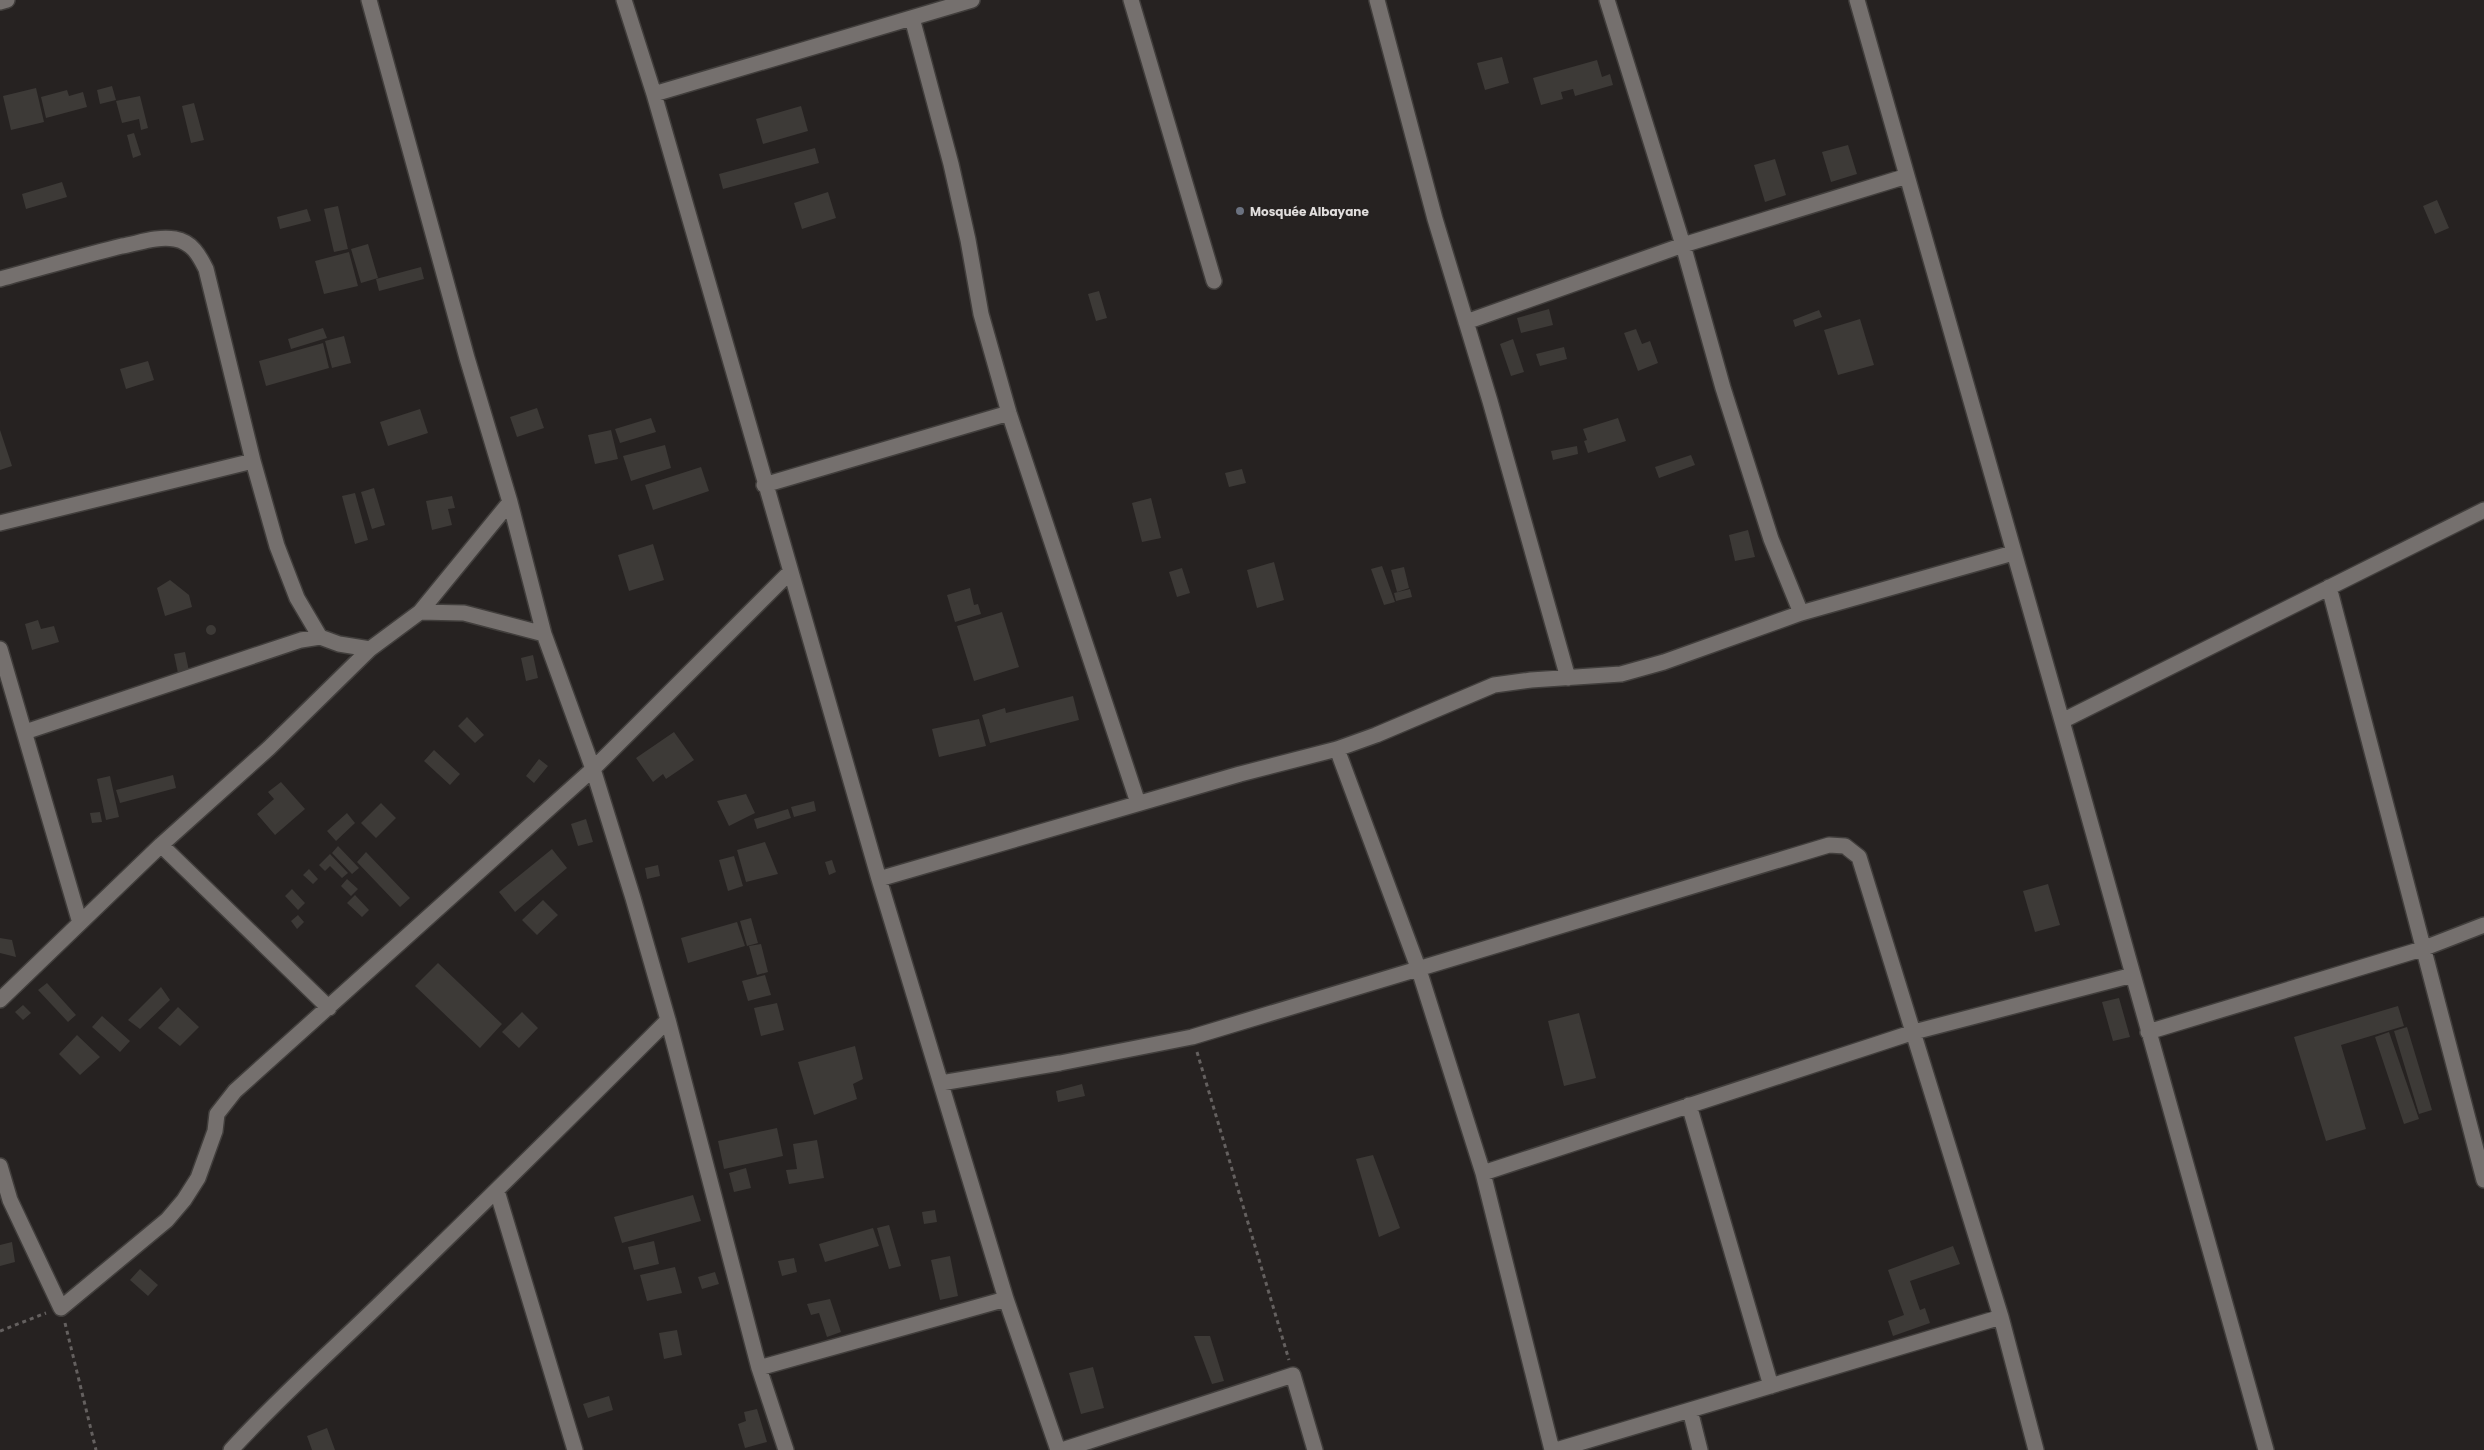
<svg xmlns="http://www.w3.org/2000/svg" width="2484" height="1450" font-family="Poppins,sans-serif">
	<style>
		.building { fill: #3d3a37 }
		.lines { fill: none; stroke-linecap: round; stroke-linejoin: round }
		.minor-casing { stroke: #413e3c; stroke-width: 18 }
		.path { stroke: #64605f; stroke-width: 3; stroke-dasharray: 4 4; stroke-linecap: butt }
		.minor { stroke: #75706e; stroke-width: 15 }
		.worship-dot { fill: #6b7280; stroke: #262221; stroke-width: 2 }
		.labels { text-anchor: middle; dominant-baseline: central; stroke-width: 4; stroke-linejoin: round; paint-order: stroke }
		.poi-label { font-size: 12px; font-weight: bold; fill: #e0dddc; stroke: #262221; text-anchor: start }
	</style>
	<rect width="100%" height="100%" fill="#262221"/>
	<path class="building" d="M 1502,57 L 1509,83 L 1485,90 L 1477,63 Z
		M 1597,60 L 1602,77 L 1610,74 L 1613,85 L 1575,96 L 1573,89 L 1561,92 L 1563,99 L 1541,105 L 1533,78 Z
		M 112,86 L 116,100 L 100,104 L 97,90 Z
		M 36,88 L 44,122 L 11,130 L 3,96 Z
		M 67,90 L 69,96 L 83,92 L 87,107 L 46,118 L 41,97 Z
		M 140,96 L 148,128 L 141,130 L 139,119 L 122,123 L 116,101 Z
		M 194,103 L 204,140 L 191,143 L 182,106 Z
		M 801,106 L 808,131 L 763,144 L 756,119 Z
		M 134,133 L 141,155 L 133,158 L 127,135 Z
		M 1848,145 L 1857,174 L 1831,182 L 1822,152 Z
		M 815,148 L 819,163 L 723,189 L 719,174 Z
		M 1775,159 L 1786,195 L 1765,202 L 1754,165 Z
		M 62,182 L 67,197 L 26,209 L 22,194 Z
		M 828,192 L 836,218 L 802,229 L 794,203 Z
		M 2437,200 L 2449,228 L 2435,234 L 2423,206 Z
		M 338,206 L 348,249 L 334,252 L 324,209 Z
		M 307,209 L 311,221 L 280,229 L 277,217 Z
		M 368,244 L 378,278 L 361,283 L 351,249 Z
		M 349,252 L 358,286 L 324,294 L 315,261 Z
		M 421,267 L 424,279 L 379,291 L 376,279 Z
		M 1099,291 L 1107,318 L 1096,321 L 1088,294 Z
		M 1549,309 L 1553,325 L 1521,333 L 1517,318 Z
		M 1819,310 L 1822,317 L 1795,327 L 1793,320 Z
		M 1860,319 L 1874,365 L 1838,375 L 1824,330 Z
		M 323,328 L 327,338 L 291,349 L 288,339 Z
		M 1636,329 L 1642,344 L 1650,341 L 1658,363 L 1638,371 L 1624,333 Z
		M 344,336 L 351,363 L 332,368 L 325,341 Z
		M 1513,339 L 1524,372 L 1511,376 L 1500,344 Z
		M 323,343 L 329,368 L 266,386 L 259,361 Z
		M 1564,347 L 1567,359 L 1540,366 L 1536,354 Z
		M 148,361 L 154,380 L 126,389 L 120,369 Z
		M 537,408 L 544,428 L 517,437 L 510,417 Z
		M 420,409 L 428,433 L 388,446 L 380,422 Z
		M 651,418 L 656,432 L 620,443 L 615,429 Z
		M 1618,418 L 1626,441 L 1588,453 L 1584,441 L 1587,440 L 1583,429 Z
		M 0,430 L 12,466 L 0,470 Z
		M 611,430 L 618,459 L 595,464 L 588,435 Z
		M 665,445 L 671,468 L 631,481 L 623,456 Z
		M 1577,446 L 1578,454 L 1553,460 L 1551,451 Z
		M 1691,455 L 1695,465 L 1659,478 L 1655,467 Z
		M 701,467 L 709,491 L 653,510 L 645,485 Z
		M 1242,469 L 1246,483 L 1229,487 L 1225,473 Z
		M 374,488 L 385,525 L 372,529 L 361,492 Z
		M 355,493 L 368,540 L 355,544 L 342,496 Z
		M 452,496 L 455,508 L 448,509 L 452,525 L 432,530 L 426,501 Z
		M 1151,498 L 1161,538 L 1142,542 L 1132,503 Z
		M 1748,530 L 1755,557 L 1735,561 L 1729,535 Z
		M 653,544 L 664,580 L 629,591 L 618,555 Z
		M 1274,562 L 1284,600 L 1257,608 L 1247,570 Z
		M 1382,566 L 1395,602 L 1384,605 L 1371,569 Z
		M 1404,567 L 1409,588 L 1397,592 L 1391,570 Z
		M 1182,568 L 1190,593 L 1177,597 L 1169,572 Z
		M 170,580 L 189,595 L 192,607 L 165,616 L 157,588 Z
		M 970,588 L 974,605 L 978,604 L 981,614 L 955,622 L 947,595 Z
		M 1410,589 L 1412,597 L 1396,601 L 1394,593 Z
		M 1002,612 L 1019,667 L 974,681 L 957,626 Z
		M 38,620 L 41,629 L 54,626 L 59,642 L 32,650 L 25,624 Z
		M206 630a5 5 0 1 1 10 0a5 5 0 1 1-10 0Z
		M 185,652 L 189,671 L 178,673 L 174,654 Z
		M 533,655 L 538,678 L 526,681 L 521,658 Z
		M 1073,696 L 1079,720 L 990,743 L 982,715 L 1005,708 L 1006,713 Z
		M 467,717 L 484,735 L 475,743 L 458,726 Z
		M 979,719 L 986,746 L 939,757 L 932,729 Z
		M 674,732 L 694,760 L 666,779 L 663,774 L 653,782 L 636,758 Z
		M 434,750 L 460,774 L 450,785 L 424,761 Z
		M 539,759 L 548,766 L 534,783 L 526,776 Z
		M 173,775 L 176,788 L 120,803 L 116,790 Z
		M 110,776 L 119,817 L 106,820 L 97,779 Z
		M 281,782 L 305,809 L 275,835 L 257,814 L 274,799 L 268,792 Z
		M 746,794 L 755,813 L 729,826 L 717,801 Z
		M 814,801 L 816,811 L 794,817 L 791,807 Z
		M 381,803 L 396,818 L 376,838 L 361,823 Z
		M 788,809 L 791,818 L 757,829 L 754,819 Z
		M 100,812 L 102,822 L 92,823 L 90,813 Z
		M 347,813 L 355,823 L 336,841 L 327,831 Z
		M 586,819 L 593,842 L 578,846 L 571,824 Z
		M 765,842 L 778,874 L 746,882 L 737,850 Z
		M 338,846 L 359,868 L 352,874 L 332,853 Z
		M 552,849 L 567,868 L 515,912 L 499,892 Z
		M 366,852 L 410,898 L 400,907 L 357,862 Z
		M 330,854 L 348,873 L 342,878 L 330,866 L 325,871 L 319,865 Z
		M 734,856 L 743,886 L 728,891 L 719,860 Z
		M 832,860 L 836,872 L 829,875 L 825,862 Z
		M 658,865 L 660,876 L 647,879 L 645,868 Z
		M 309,869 L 318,879 L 313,884 L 303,875 Z
		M 347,879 L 358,889 L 351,896 L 341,886 Z
		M 2048,884 L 2060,925 L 2035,932 L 2023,891 Z
		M 292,889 L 305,903 L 298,910 L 285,896 Z
		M 355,895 L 369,910 L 362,917 L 347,903 Z
		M 543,900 L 558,915 L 537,935 L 522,920 Z
		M 298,915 L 304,922 L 297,929 L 291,921 Z
		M 751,918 L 758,943 L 747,946 L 740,921 Z
		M 737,922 L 745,946 L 688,963 L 681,938 Z
		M 0,938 L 12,940 L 16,957 L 0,953 Z
		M 761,944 L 768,972 L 757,975 L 749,946 Z
		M 438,963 L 502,1024 L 480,1048 L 415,986 Z
		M 765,975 L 771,995 L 748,1001 L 742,981 Z
		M 47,983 L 76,1015 L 68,1022 L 38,990 Z
		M 161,987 L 170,1000 L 140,1029 L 128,1020 Z
		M 2119,998 L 2130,1037 L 2113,1041 L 2102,1002 Z
		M 777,1003 L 784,1030 L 761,1036 L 754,1008 Z
		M 23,1005 L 31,1013 L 23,1020 L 15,1012 Z
		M 2398,1006 L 2404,1026 L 2341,1045 L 2366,1129 L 2326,1141 L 2294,1037 Z
		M 178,1007 L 199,1027 L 180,1046 L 158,1028 Z
		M 522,1012 L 538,1028 L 519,1048 L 502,1032 Z
		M 1579,1013 L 1596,1078 L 1564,1086 L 1548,1021 Z
		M 102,1016 L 130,1041 L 120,1052 L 92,1027 Z
		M 2407,1027 L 2432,1110 L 2419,1114 L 2394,1031 Z
		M 2389,1032 L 2419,1119 L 2404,1124 L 2375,1037 Z
		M 77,1035 L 100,1057 L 80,1075 L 59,1054 Z
		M 855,1046 L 863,1079 L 853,1084 L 857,1099 L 814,1115 L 798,1062 Z
		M 1082,1084 L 1085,1096 L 1058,1102 L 1056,1091 Z
		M 777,1128 L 783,1156 L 724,1169 L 718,1141 Z
		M 817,1140 L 824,1178 L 789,1184 L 786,1170 L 797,1169 L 793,1144 Z
		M 1373,1155 L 1400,1228 L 1379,1237 L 1356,1159 Z
		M 746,1168 L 751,1188 L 734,1192 L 729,1173 Z
		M 693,1195 L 701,1221 L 622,1243 L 614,1217 Z
		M 935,1210 L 937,1222 L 924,1224 L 922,1212 Z
		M 889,1225 L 901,1266 L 889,1269 L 877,1228 Z
		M 873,1228 L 879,1246 L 825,1262 L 819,1244 Z
		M 654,1241 L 659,1264 L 634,1270 L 628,1247 Z
		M 12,1242 L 15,1262 L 0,1266 L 0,1245 Z
		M 1953,1246 L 1960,1264 L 1910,1281 L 1920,1310 L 1925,1308 L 1930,1323 L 1893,1336 L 1888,1321 L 1904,1315 L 1888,1270 Z
		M 950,1256 L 958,1296 L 940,1300 L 931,1260 Z
		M 794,1258 L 797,1272 L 782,1276 L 778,1261 Z
		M 675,1267 L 682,1293 L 647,1301 L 640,1275 Z
		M 140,1269 L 158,1285 L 148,1296 L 130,1280 Z
		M 715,1272 L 719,1284 L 702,1289 L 698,1277 Z
		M 830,1299 L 841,1332 L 827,1337 L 819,1313 L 811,1315 L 807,1304 Z
		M 677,1330 L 682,1355 L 664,1359 L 659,1333 Z
		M 1194,1336 L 1210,1336 L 1224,1381 L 1212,1384 Z
		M 1093,1367 L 1104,1408 L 1081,1414 L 1069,1373 Z
		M 609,1396 L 613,1410 L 588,1418 L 583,1404 Z
		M 757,1409 L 767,1442 L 745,1448 L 738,1424 L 746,1421 L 744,1412 Z
		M 327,1428 L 335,1450 L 312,1450 L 307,1436 Z"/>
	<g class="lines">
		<defs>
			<path id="minor" d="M 369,0 L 467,358 L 510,502 L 544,634 L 593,769 L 633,898 L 668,1020 L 759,1368 L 786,1450
				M 624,0 L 654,94 L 879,879 L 1006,1299 L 1058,1450
				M 1131,0 L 1214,281
				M 1377,0 L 1435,219 L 1490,401 L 1568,678
				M 1607,0 L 1683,245 L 1723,388 L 1771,539 L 1801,613
				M 1857,0 L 2062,721 L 2266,1450
				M 0,2 L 7,0
				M 912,18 L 951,164 L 968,240 L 981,314 L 1009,413 L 1138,803
				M 654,94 L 972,0
				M 0,279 C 41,268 81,256 122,246 C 139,243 157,236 175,239 C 192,242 199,255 206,269 L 253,461 L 277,546 L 297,598 L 320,637
				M 1466,322 L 1683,245 L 1907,176
				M 764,485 L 1009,413
				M 0,523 L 253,461
				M 2329,587 L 2484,1180
				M 420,612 L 464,613 L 544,634
				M 0,649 L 80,923
				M 2062,721 L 2484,510
				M 25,732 L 301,640 L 320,637 L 339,644 L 370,649
				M 1337,749 L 1419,970 L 1483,1173 L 1552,1450
				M 161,845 L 329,1008
				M 879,879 L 1240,774 L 1337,749 L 1376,735 L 1494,685 L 1531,680 L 1621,674 L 1664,662 L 1801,613 L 2013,553
				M 0,1000 L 161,845 L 269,748 L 370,649 L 420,612 L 510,502
				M 2148,1032 L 2422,949 L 2484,925
				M 941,1083 L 1060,1063 L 1192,1037 L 1829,845 L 1845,846 L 1859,857 L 2001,1317 L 2036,1450
				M 1689,1105 L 1771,1386
				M 0,1166 L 10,1200 L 61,1308 L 167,1220 L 184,1200 L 198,1178 L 215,1131 L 217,1114 L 235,1091 L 593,769 L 789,573
				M 1483,1173 L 1914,1032 L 2133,975
				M 497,1191 L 575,1450
				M 759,1368 L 1006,1299
				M 1690,1410 L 1700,1450
				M 231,1450 C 281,1395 337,1346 390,1294 C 484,1203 576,1112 668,1020
				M 1062,1450 L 1293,1375 L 1315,1450
				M 1556,1450 L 2001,1317"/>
		</defs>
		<use href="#minor" class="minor-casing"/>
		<path class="path" d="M 1197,1052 L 1289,1360
			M 65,1323 L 96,1450
			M 0,1331 L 46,1313"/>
		<use href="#minor" class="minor"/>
	</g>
	<circle class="worship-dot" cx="1240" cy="211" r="5"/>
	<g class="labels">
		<g class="poi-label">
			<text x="1250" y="211">Mosquée Albayane</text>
		</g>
	</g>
</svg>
